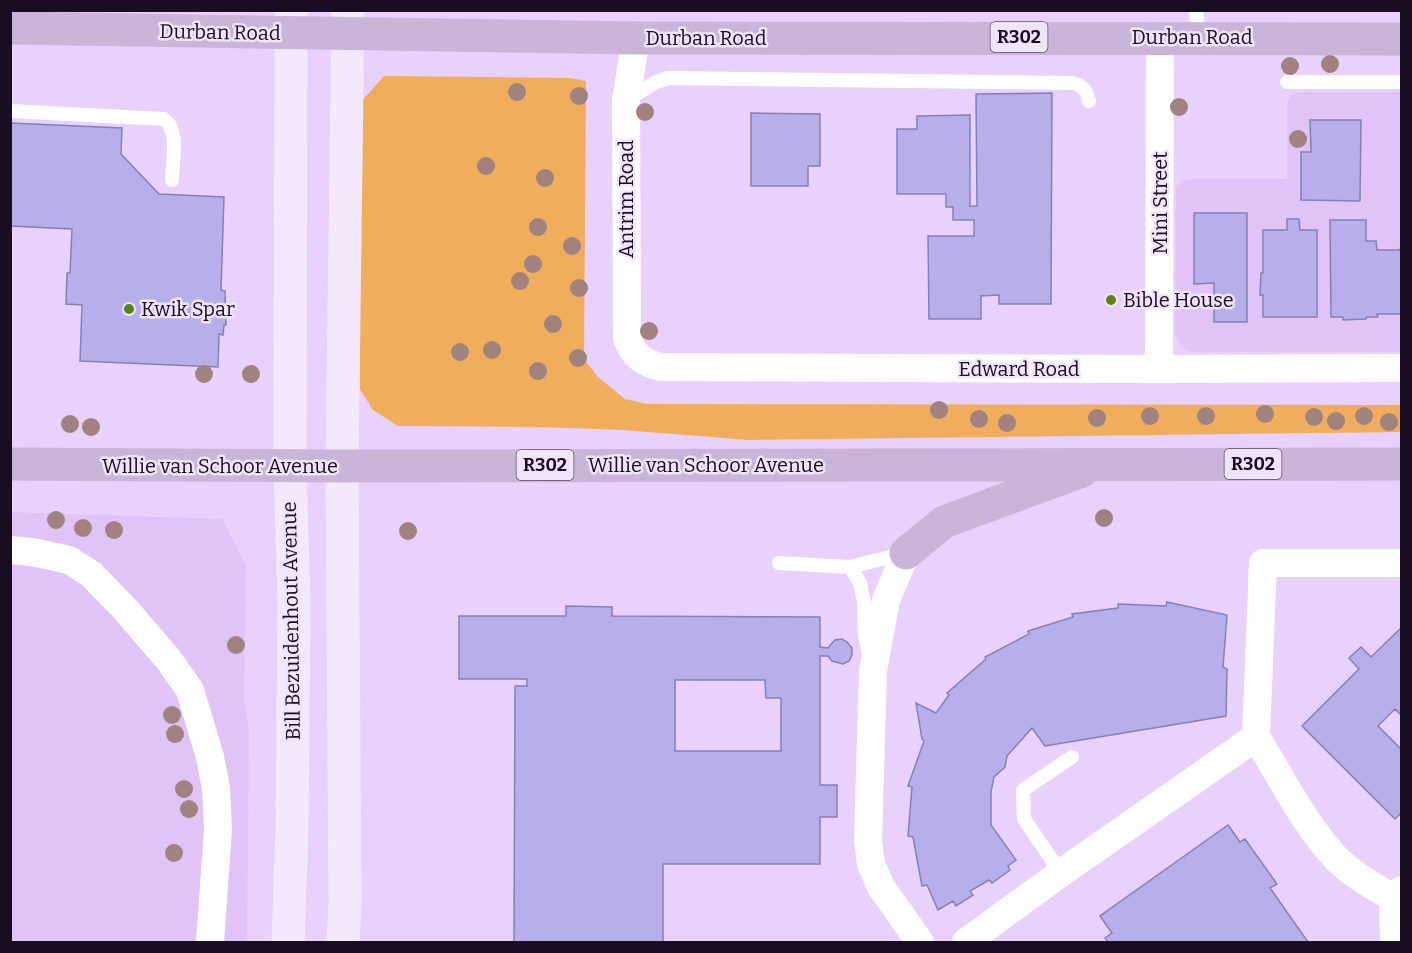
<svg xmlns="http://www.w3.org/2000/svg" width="1412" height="953" font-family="Bitter,serif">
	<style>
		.built { fill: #e0c4f7 }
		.green { fill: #f0ae5d }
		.building { fill: #b6afea; stroke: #867fb6; stroke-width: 1.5; fill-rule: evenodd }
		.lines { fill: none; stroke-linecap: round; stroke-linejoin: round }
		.lane { stroke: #fff; stroke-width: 14 }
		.street { stroke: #fff; stroke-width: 28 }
		.secondary { stroke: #f4e9fc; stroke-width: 33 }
		.primary { stroke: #c9b5d8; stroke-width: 33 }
		.tree { fill: #a0827f }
		.poi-dot { fill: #598411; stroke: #f0e4fa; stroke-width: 2 }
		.labels { text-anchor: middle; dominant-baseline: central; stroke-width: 5; stroke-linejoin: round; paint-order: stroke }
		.shield { fill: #f0e4fa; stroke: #594e62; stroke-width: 1.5 }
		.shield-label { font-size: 18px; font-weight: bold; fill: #180d21 }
		.street-label { font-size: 20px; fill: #180d21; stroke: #f0e4fa }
		.poi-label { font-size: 20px; fill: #180d21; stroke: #f0e4fa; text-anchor: start }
	</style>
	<rect width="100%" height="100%" fill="#e9d1fe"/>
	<path class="built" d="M 1298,92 L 1401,92 L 1401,352 L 1190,352 L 1181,346 L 1175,334 L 1176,188 L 1185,180 L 1191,179 L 1287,179 L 1287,104 L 1290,96 Z
		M 11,512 L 222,519 L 246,566 L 244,698 L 249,732 L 247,942 L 11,942 Z"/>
	<path class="green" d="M 384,76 L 570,78 L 586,81 L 584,359 L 598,377 L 625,399 L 647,404 L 1401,405 L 1402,432 L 748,440 L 623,430 L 539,427 L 398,426 L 373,410 L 360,389 L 360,103 Z"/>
	<path class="building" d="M 1052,93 L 1051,304 L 999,304 L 999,295 L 981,296 L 981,319 L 929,319 L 928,236 L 974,236 L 974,220 L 953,220 L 953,207 L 946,207 L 946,194 L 897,194 L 897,129 L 917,129 L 917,116 L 970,115 L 970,206 L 977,206 L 976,94 Z
		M 751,113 L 820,114 L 820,166 L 808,166 L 808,186 L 751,186 Z
		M 1310,120 L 1361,120 L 1360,201 L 1301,200 L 1301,152 L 1311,152 Z
		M 10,123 L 122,128 L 121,154 L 159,194 L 224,197 L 221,290 L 225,291 L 226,325 L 224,325 L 223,335 L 219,334 L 218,367 L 80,361 L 82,305 L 66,304 L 67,273 L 70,273 L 72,229 L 10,226 Z
		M 1194,213 L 1247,213 L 1247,322 L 1214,322 L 1214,283 L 1194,284 Z
		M 1287,219 L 1299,219 L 1300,230 L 1317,230 L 1317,317 L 1263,317 L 1263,295 L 1260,295 L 1261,273 L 1263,273 L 1263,230 L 1287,230 Z
		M 1330,220 L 1366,220 L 1366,241 L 1376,241 L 1377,250 L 1400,250 L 1402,242 L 1402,317 L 1401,314 L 1377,314 L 1378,317 L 1366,317 L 1366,319 L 1343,320 L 1343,317 L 1331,317 Z
		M 1167,602 L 1227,615 L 1223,667 L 1227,669 L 1226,716 L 1045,746 L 1032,728 L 1007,756 L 1005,767 L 994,777 L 991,792 L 991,825 L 1016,860 L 1008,866 L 1010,870 L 992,883 L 989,880 L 970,891 L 973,895 L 956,906 L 953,901 L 938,910 L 927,885 L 922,886 L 913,837 L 908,836 L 912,787 L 908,786 L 924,741 L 922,739 L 916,703 L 936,713 L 949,695 L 947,693 L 986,659 L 985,657 L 1029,634 L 1028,631 L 1073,617 L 1072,614 L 1118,608 L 1118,604 L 1166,606 Z
		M 566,606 L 612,607 L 612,616 L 820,617 L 820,647 L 828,648 L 835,640 L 842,639 L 847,642 L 852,648 L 852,655 L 849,661 L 843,664 L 832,661 L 828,656 L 820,656 L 820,785 L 837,785 L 837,817 L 820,817 L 820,864 L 663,864 L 663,942 L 514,942 L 515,686 L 527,686 L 527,679 L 459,679 L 459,616 L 566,616 ZM 675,680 L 765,680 L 766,698 L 781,698 L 781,751 L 675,751 Z
		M 1402,627 L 1402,716 L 1395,709 L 1378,726 L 1402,750 L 1402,812 L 1395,819 L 1302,726 L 1359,669 L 1349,658 L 1361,647 L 1371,657 Z
		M 1228,825 L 1240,842 L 1245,839 L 1277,884 L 1270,888 L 1308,942 L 1108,942 L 1105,938 L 1112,933 L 1100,916 Z"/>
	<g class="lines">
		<path class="lane" d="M 1196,10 L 1199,37
			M 1287,82 L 1402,82
			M 627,100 L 656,82 L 668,78 L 1073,83 C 1083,85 1087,91 1089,101
			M 10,111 L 164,119 C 180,130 172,162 172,180
			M 779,563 L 850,567 L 860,583 L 864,602 L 865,636 L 869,654
			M 850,567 L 906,553
			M 1061,873 L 1024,819 L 1023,790 L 1072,757"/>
		<path class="street" d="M 636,38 L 626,101 L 627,338 C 633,355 643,363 661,367 L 1159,369 L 1402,368
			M 1159,369 L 1160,37
			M 10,550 L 32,552 L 69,560 L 91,574 L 125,609 L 168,659 L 190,690 L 210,757 L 216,788 L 218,829 L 210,942
			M 906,553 L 886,600 L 873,671 L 868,841 L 871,864 L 881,887 L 920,942
			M 1256,737 L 1263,563 L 1402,563
			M 966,942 L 1061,873 L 1256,737 C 1280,775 1305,826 1336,858 C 1352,875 1374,886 1393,898
			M 1394,942 L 1393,898 L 1402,890"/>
		<path class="secondary" d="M 288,942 L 292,827 L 294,602 L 290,465 L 291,10
			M 343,942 L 345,903 L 342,466 L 348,10"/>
		<path class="primary" d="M 10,28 L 636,38 L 1402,39
			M 10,464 L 342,466 L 1402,464
			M 906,553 L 944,522 L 1082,471"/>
	</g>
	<g class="tree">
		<circle cx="1330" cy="64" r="9"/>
		<circle cx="1290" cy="66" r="9"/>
		<circle cx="517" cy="92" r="9"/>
		<circle cx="579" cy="96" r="9"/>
		<circle cx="1179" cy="107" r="9"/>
		<circle cx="645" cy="112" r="9"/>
		<circle cx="1298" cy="139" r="9"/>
		<circle cx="486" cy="166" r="9"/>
		<circle cx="545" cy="178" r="9"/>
		<circle cx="538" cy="227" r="9"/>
		<circle cx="572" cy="246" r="9"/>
		<circle cx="533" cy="264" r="9"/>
		<circle cx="520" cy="281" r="9"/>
		<circle cx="579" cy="288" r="9"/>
		<circle cx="553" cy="324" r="9"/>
		<circle cx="649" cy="331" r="9"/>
		<circle cx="492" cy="350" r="9"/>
		<circle cx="460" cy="352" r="9"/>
		<circle cx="578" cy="358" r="9"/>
		<circle cx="538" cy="371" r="9"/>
		<circle cx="204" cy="374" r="9"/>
		<circle cx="251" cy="374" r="9"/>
		<circle cx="939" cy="410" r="9"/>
		<circle cx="1265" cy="414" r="9"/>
		<circle cx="1150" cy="416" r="9"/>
		<circle cx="1206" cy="416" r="9"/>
		<circle cx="1364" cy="416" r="9"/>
		<circle cx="1314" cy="417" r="9"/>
		<circle cx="1097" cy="418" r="9"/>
		<circle cx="979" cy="419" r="9"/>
		<circle cx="1336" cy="421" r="9"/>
		<circle cx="1389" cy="422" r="9"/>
		<circle cx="1007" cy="423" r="9"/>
		<circle cx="70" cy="424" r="9"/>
		<circle cx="91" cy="427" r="9"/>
		<circle cx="1104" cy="518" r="9"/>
		<circle cx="56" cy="520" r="9"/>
		<circle cx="83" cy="528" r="9"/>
		<circle cx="114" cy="530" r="9"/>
		<circle cx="408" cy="531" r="9"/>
		<circle cx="236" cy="645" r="9"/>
		<circle cx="172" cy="715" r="9"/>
		<circle cx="175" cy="734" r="9"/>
		<circle cx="184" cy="789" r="9"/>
		<circle cx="189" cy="809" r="9"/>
		<circle cx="174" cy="853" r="9"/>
	</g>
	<g class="poi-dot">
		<circle cx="1111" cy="300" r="6"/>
		<circle cx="129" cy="309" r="6"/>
	</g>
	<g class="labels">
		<g class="shield">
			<rect x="990.5" y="22" width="57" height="30" rx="4.5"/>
			<rect x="1224.5" y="449" width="57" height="30" rx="4.5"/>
			<rect x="516.5" y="450" width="57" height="30" rx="4.5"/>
		</g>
		<g class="shield-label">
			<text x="1019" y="37">R302</text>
			<text x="1253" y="464">R302</text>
			<text x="545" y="465">R302</text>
		</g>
		<g class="street-label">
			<text transform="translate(220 32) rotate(1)">Durban Road</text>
			<text x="1192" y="37">Durban Road</text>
			<text x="706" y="38">Durban Road</text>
			<text transform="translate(626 199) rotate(-90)">Antrim Road</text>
			<text transform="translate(1160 203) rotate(-90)">Mini Street</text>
			<text x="1019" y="369">Edward Road</text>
			<text x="706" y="465">Willie van Schoor Avenue</text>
			<text x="220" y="466">Willie van Schoor Avenue</text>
			<text transform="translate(291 621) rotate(-91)">Bill Bezuidenhout Avenue</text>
		</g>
		<g class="poi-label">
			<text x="1123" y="300">Bible House</text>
			<text x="141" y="309">Kwik Spar</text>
		</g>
	</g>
	<rect width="1412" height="953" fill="none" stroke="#180d21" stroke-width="24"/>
</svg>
